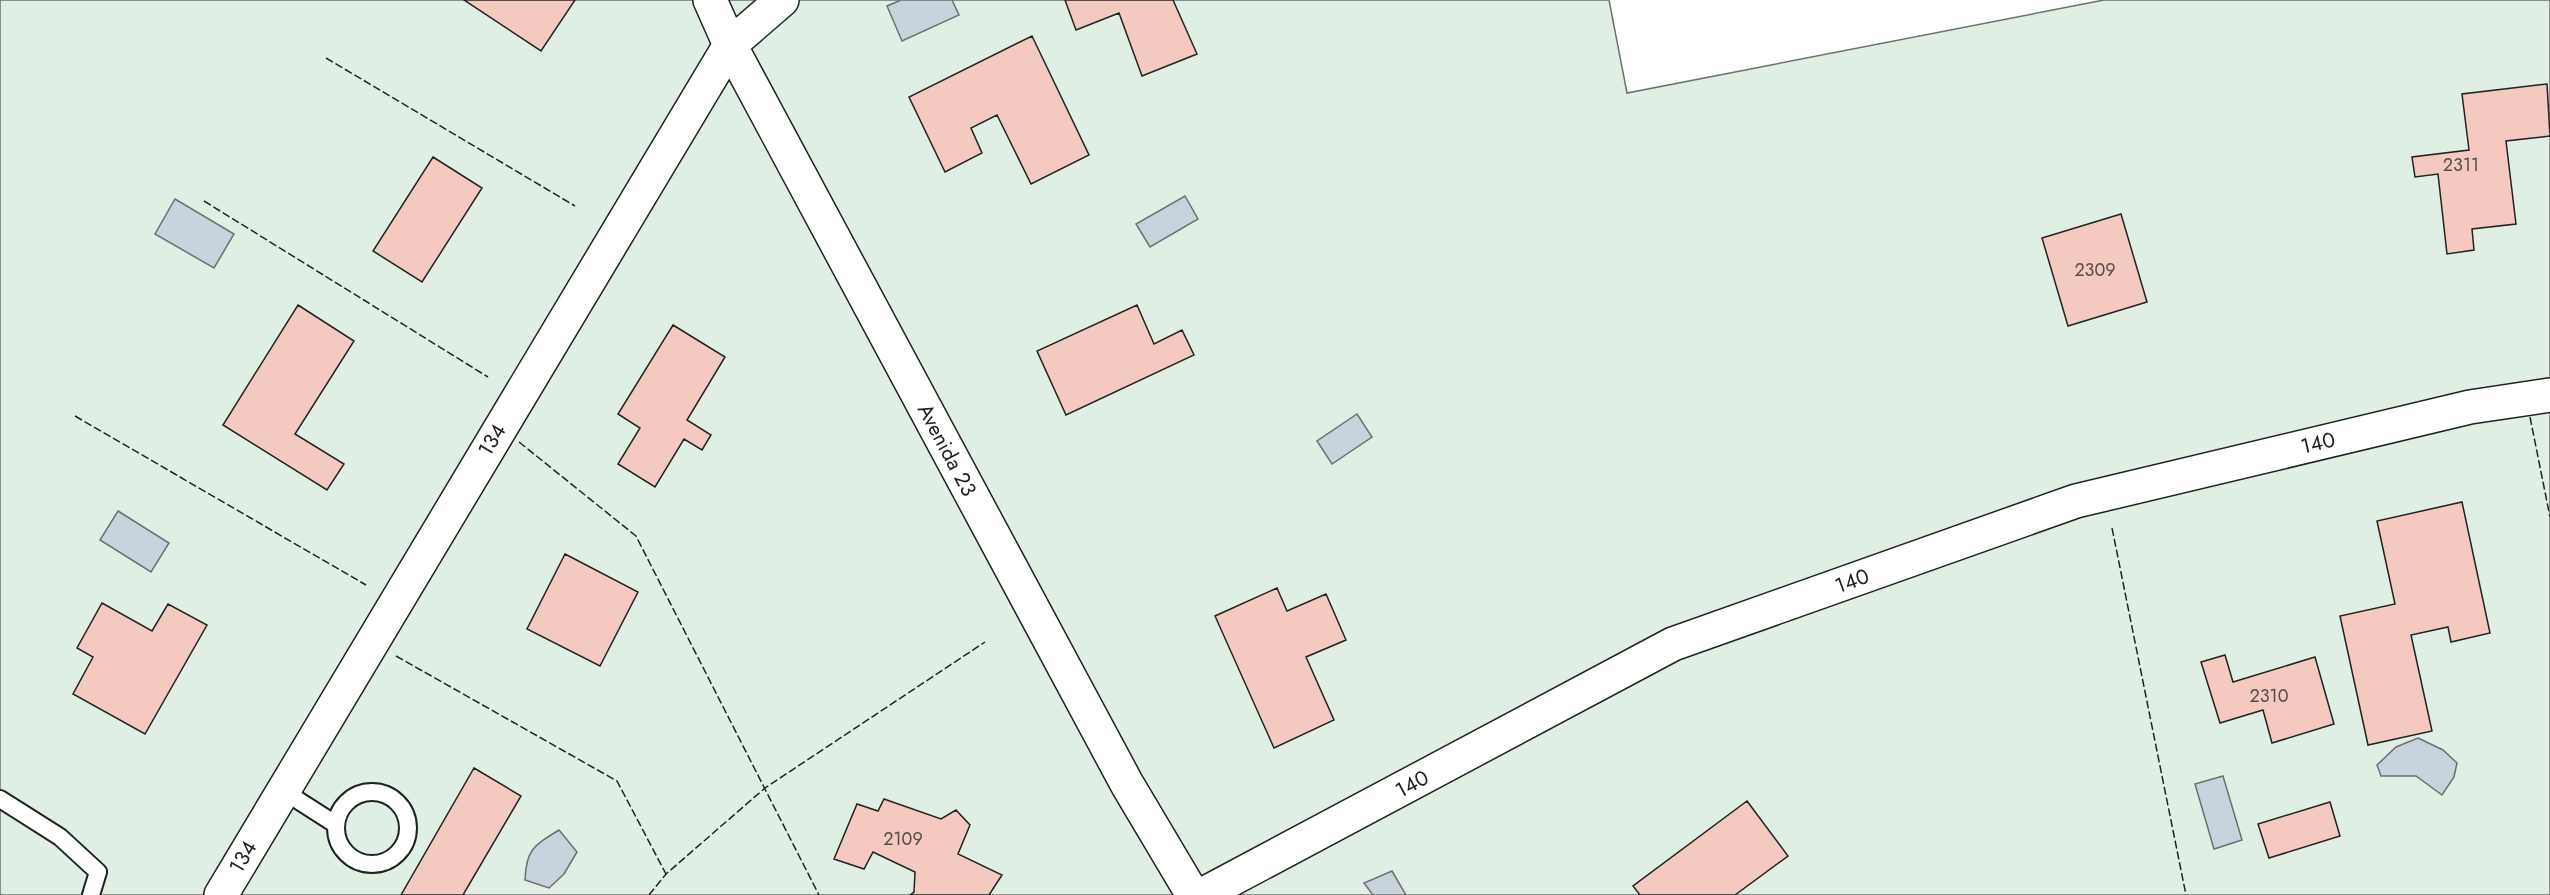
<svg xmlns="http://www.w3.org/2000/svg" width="2550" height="895" font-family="Jost,sans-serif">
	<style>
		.green { fill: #e0efe3; stroke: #6f6f6f; stroke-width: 1.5 }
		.water { fill: #c7d3dd; stroke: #6f6f6f; stroke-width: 1.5 }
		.building { fill: #f3c9c0; stroke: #222; stroke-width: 1.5 }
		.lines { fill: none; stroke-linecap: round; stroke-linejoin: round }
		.service-casing { stroke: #222; stroke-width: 20 }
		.minor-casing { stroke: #222; stroke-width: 36 }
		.service { stroke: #fff; stroke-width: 16 }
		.minor { stroke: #fff; stroke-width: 33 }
		.fence { stroke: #222; stroke-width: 1.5; stroke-dasharray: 8 3; stroke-linecap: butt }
		.labels { text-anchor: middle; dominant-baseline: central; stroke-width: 4.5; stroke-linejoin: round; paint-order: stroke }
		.number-label { font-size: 18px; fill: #564c4a }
		.street-label { font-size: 21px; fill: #222; stroke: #fff }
	</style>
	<rect width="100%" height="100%" fill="#fff"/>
	<path class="green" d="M 0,0 L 1609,0 L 1627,93 L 2104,0 L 2550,0 L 2550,895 L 0,895 Z"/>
	<path class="water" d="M 901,0 L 952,0 L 959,15 L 902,41 L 887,6 Z
		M 1185,196 L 1198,219 L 1150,247 L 1136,224 Z
		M 175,199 L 234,234 L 214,268 L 155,234 Z
		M 1357,414 L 1372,437 L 1332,464 L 1317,441 Z
		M 118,511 L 169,543 L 151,572 L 100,540 Z
		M 2418,738 L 2443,750 L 2457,763 L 2454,777 L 2442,795 L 2416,776 L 2381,776 L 2377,765 L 2396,747 Z
		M 2223,776 L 2242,840 L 2214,849 L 2195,784 Z
		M 559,830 L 577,852 L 564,874 L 549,888 L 525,880 C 526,850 533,846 559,830 Z
		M 1392,871 L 1406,895 L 1373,895 L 1364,883 Z"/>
	<path class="building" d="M 464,0 L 575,0 L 541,51 Z
		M 1065,0 L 1173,0 L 1197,54 L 1142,76 L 1119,13 L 1076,30 Z
		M 1032,36 L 1089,155 L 1031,184 L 997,115 L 971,128 L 982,153 L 945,172 L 909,97 Z
		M 2547,84 L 2550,136 L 2506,141 L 2516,224 L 2472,229 L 2474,250 L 2447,254 L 2438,174 L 2415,177 L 2412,157 L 2469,150 L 2462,94 Z
		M 433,157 L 482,188 L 422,282 L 373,251 Z
		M 2121,214 L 2147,302 L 2068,326 L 2042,238 Z
		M 298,305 L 354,341 L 295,434 L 344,464 L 327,490 L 223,425 Z
		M 1137,305 L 1154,344 L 1182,330 L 1194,355 L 1066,415 L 1037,351 Z
		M 673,325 L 725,357 L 687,420 L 711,435 L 702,450 L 684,439 L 655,487 L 618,464 L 640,428 L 618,414 Z
		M 2462,502 L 2490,633 L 2451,642 L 2448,627 L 2411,635 L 2432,731 L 2368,745 L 2340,616 L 2395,604 L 2377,521 Z
		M 565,554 L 638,592 L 600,666 L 527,629 Z
		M 1277,588 L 1287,611 L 1326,594 L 1346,640 L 1306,657 L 1334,720 L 1274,748 L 1215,616 Z
		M 102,603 L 152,631 L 168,604 L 207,625 L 145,734 L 73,694 L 93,657 L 77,648 Z
		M 2225,655 L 2233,682 L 2315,657 L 2334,724 L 2272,743 L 2263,710 L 2220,723 L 2201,662 Z
		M 474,768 L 521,796 L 463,895 L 401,895 Z
		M 884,799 L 941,819 L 956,810 L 970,825 L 958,854 L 1002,875 L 989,895 L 910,895 L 914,892 L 915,872 L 873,852 L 864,869 L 834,859 L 857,804 L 878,811 Z
		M 1747,801 L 1788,856 L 1735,895 L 1640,895 L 1633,886 Z
		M 2330,802 L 2340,836 L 2269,858 L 2258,824 Z"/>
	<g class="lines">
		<defs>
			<path id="service" d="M 282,790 L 335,824
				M336 828a36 36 0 1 1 72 0a36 36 0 1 1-72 0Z
				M 0,799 L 60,837 L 98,872 L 91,895"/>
			<path id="minor" d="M 710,0 L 730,45 L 1127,784 L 1193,895
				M 221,895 L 730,45 L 782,0
				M 1202,895 L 1673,644 L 2076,501 L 2470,407 L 2550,395"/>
		</defs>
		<use href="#service" class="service-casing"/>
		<use href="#minor" class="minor-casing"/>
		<use href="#service" class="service"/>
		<use href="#minor" class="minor"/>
		<path class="fence" d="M 326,58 L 575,206
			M 204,201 L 488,377
			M 75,416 L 366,585
			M 2530,417 L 2550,517
			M 519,442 L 636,536 L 819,895
			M 2112,528 L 2186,895
			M 396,656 L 617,781 L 666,874
			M 649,895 L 666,874 L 765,788 L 985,642"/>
	</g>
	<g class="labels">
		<g class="number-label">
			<text x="2461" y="165">2311</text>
			<text x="2095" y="270">2309</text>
			<text x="2269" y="696">2310</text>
			<text x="903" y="839">2109</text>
		</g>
		<g class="street-label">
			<text transform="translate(492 440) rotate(-59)">134</text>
			<text transform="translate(2318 443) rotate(-13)">140</text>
			<text transform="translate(947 450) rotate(62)">Avenida 23</text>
			<text transform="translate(1852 581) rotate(-20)">140</text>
			<text transform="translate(1412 784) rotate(-28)">140</text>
			<text transform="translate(243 857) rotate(-60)">134</text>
		</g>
	</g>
</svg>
